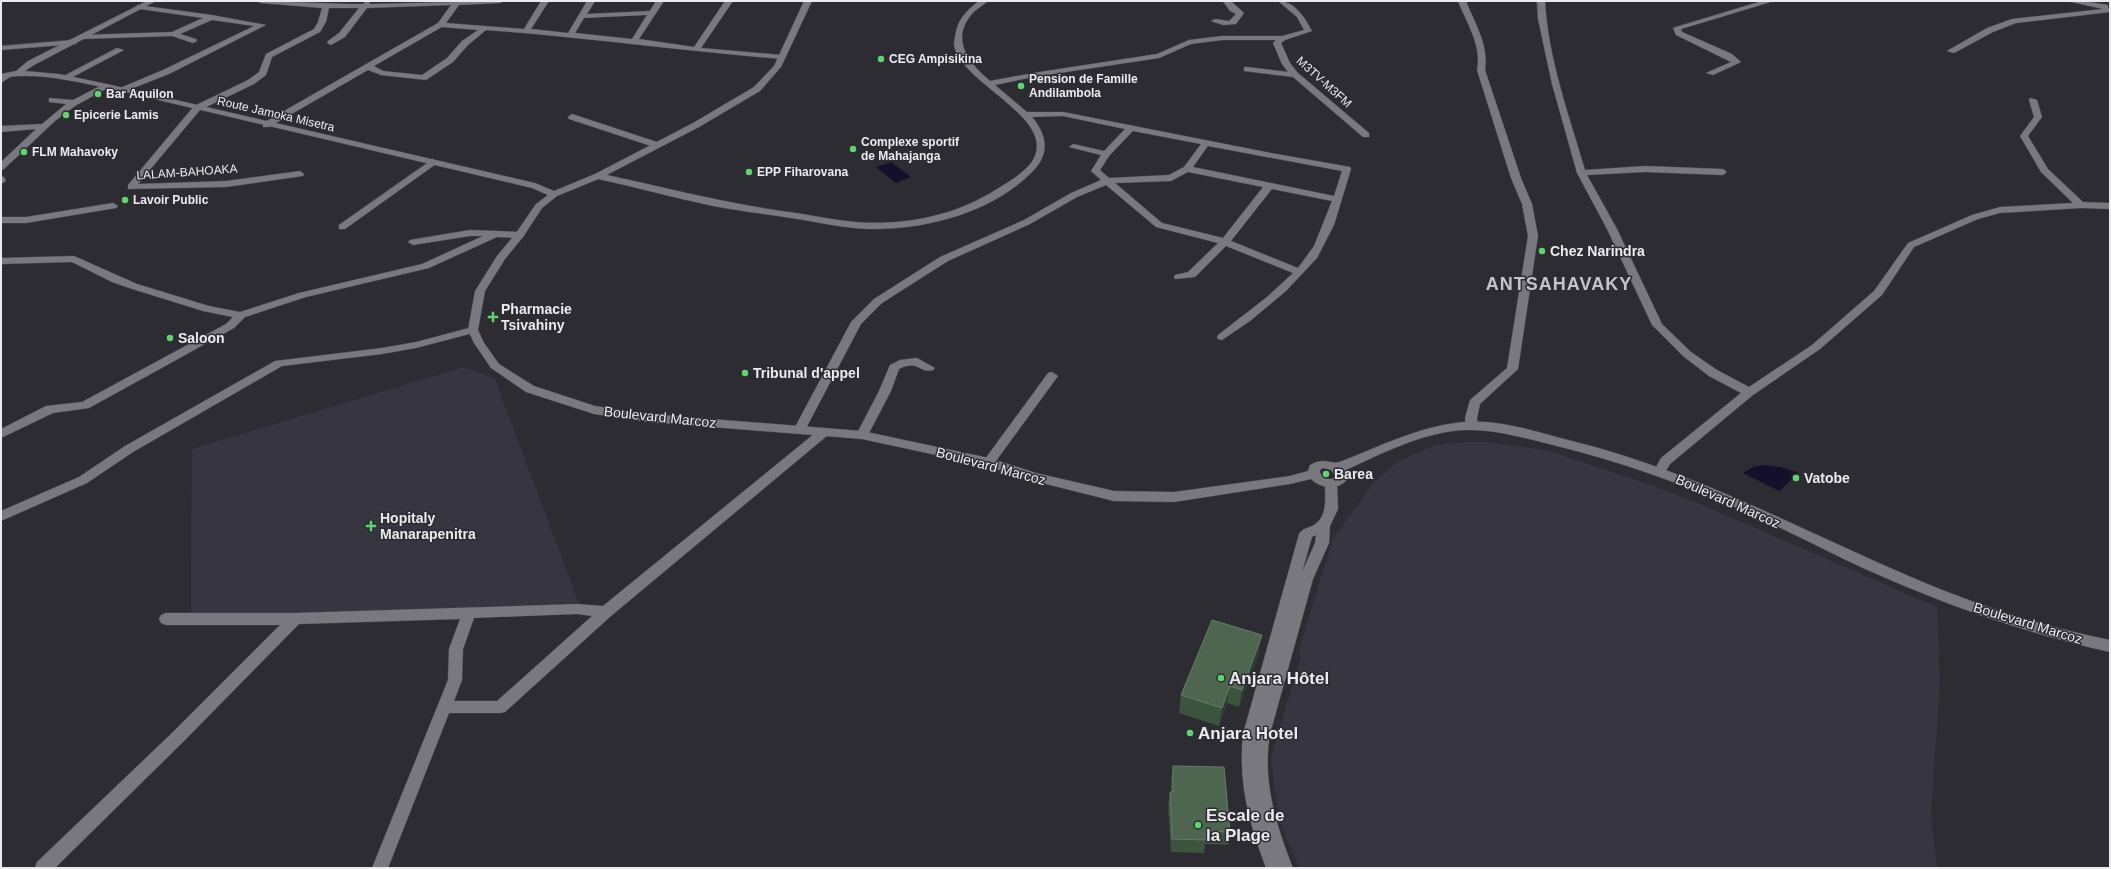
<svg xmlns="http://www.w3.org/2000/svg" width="2111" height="869" font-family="Helvetica,sans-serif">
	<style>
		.built { fill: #363540 }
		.water { fill: #140f2a }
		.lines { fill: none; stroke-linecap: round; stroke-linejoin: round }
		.street-casing { stroke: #48484d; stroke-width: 1 }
		.secondary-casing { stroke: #48484d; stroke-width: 1 }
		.street { fill: #79787f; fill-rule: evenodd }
		.secondary { fill: #79787f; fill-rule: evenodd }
		.wall { fill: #3b543d }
		.shaded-wall { fill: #2e3d31 }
		.building { fill: #4e6550; stroke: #677a69 }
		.poi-dot { fill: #5cd56d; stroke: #2d2c32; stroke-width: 1.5 }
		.labels { text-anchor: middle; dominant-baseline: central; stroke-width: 3; stroke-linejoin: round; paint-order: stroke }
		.far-poi-label { font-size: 12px; font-weight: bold; fill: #ebebef; stroke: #2d2c32; text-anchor: start }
		.far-street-label { font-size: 12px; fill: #ebebef; stroke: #2d2c32 }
		.poi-label { font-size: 14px; font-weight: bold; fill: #ebebef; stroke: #2d2c32; text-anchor: start }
		.street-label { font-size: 14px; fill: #ebebef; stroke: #2d2c32 }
		.near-poi-label { font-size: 17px; font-weight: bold; fill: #ebebef; stroke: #2d2c32; text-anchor: start }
		.district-label { font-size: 18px; font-weight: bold; letter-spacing: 1px; fill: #c4c3ca; stroke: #2d2c32 }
	</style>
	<rect width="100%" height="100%" fill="#2d2c32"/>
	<path class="built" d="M 464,367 L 495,379 L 579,603 L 191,617 L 192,449 Z
		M 1463,442 L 1489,442 L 1546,450 L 1646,483 L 1705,506 L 1937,607 L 1940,682 L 1931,814 L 1937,868 L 1299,868 L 1281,825 L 1274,788 L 1271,756 L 1300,660 L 1300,645 L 1333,539 L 1372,484 L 1397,462 L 1416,453 L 1437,445 Z"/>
	<path class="water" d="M 891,162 L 911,177 L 896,183 L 876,167 Z
		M 1764,465 L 1781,467 L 1799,473 L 1779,491 L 1743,473 L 1753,467 Z"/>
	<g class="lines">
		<defs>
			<path id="street" d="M 257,1 L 351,4 L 363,4 L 367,1 L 369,2 L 370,4 L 504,1 L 500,3 L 459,5 L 446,23 L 524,29 L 541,1 L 549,1 L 531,29 L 568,33 L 587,1 L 595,1 L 587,14 L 650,11 L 656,1 L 664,1 L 639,39 L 694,47 L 725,1 L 733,1 L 701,48 L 782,55 L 786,57 L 782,59 C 683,51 585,37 486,30 L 468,45 L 453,62 L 426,80 L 381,75 L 368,70 L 269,127 L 263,127 L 263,123 L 438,23 L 451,5 L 367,8 L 345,37 L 331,45 L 327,43 L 328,41 L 339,33 L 359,8 L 329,8 L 326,22 L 320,32 L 272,57 L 266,75 L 254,84 L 200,110 L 138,184 L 226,181 L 300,171 L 304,174 L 303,176 L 226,187 L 128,189 L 128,185 L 194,106 L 248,80 L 259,72 L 266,54 L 314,29 L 318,22 L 322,8 L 261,3 ZM 647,15 L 632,39 L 575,33 L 584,18 ZM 442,27 L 478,30 L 462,41 L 447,58 L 422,75 L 383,71 L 374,66 Z
				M 979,1 L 988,1 C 982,6 976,9 971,15 C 950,41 970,64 990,81 L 1033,73 L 1157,54 L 1189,40 L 1222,36 L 1282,36 L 1304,30 L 1297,17 L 1278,1 C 1295,1 1305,18 1312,31 L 1285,40 L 1281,43 L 1290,63 L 1298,73 L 1369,133 L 1369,137 L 1363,137 L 1293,77 L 1244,71 L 1244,67 L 1247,67 L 1288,72 L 1282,64 L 1273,43 L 1276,40 L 1222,40 L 1191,44 L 1159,58 L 1033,77 L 995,85 L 1027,112 L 1063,112 L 1271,153 L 1350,167 L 1351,169 L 1334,225 L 1317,258 L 1286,291 L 1250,321 L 1222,340 L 1218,339 L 1217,337 L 1218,335 L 1267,297 L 1293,273 L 1226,246 L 1195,277 L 1175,279 L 1174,277 L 1175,275 L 1188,272 L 1218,243 L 1156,227 L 1106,185 L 1077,197 L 1030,224 L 948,261 L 882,303 L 861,324 L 804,432 L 796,432 L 794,429 L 851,322 L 874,299 L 940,257 L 1024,220 L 1071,193 L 1101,180 L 1091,171 L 1101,155 L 1069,147 L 1073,144 L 1104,151 L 1125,129 L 1063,116 L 1032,117 C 1048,136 1050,155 1031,173 C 991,213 925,230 869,229 C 843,228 817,222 791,218 C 765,214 739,211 713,206 C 674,198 636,187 598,179 L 593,176 L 598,173 C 663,187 723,203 789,212 C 811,215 833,220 855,222 C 904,226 955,216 997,189 C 1009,182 1022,174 1031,163 C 1062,119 961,85 954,45 C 954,41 955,36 956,32 C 958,19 969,8 979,1 ZM 1133,131 L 1201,144 L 1184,167 L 1169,175 L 1109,178 L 1100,170 L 1109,156 ZM 1208,146 L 1342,171 L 1334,196 L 1193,167 ZM 1188,172 L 1263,187 L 1223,238 L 1162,223 L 1115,183 L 1171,181 ZM 1272,189 L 1332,201 L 1314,246 L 1298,268 L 1231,241 Z
				M 1223,1 L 1231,1 L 1244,13 L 1236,24 L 1223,25 L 1211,21 L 1215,19 L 1229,21 L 1236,14 L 1230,11 Z
				M 1458,1 L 1466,1 C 1475,24 1489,45 1485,70 L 1521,178 L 1532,204 L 1538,236 L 1518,369 L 1480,404 L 1477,418 L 1478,426 L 1472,430 L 1466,426 L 1465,418 L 1470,400 L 1507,368 L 1528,236 L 1522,204 L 1511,178 L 1477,70 C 1482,45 1467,24 1458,1 Z
				M 1537,1 L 1545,1 C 1548,58 1569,115 1585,170 L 1645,166 L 1723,169 L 1727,172 L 1723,175 L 1645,172 L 1587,175 L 1617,229 L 1662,324 L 1691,352 L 1717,370 L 1749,387 L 1812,345 L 1874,291 L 1908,243 L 1972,215 L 2000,207 L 2073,203 L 2041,172 L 2020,136 L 2034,117 L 2029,100 L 2030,98 L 2037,100 L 2042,117 L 2028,136 L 2048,169 L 2083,202 L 2110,203 L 2110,209 L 2081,208 L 2000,213 L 1978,219 L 1914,247 L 1882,295 L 1820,349 L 1753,395 L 1670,464 L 1664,474 L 1656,474 L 1654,471 L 1661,458 L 1741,393 L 1709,376 L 1683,356 L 1652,325 L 1607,229 L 1577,173 L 1552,84 L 1538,19 Z
				M 1762,1 L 1774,1 L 1681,29 L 1682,32 L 1732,54 L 1741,62 L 1713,75 L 1706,73 L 1731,62 L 1676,35 L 1673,28 Z
				M 2067,1 L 2083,1 L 2108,5 L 2108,8 L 2110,8 L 2110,12 L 2016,23 L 1993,32 L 1954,53 L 1947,51 L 1987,28 L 2012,19 L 2103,9 Z
				M 137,5 L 212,15 L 266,25 L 169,74 L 123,92 L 119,90 L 120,88 L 163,70 L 254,26 L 212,20 L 180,34 L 196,39 L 197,41 L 193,43 L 172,36 L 82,39 L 78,37 L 82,35 L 172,32 L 203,18 L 140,9 L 137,9 Z
				M 73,40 L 77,42 L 76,44 L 1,50 L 1,46 Z
				M 117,48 L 124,50 L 67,80 L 60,78 Z
				M 6,73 L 13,75 L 1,83 L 1,77 Z
				M 104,84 L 111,86 L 75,106 L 55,121 L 4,169 L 1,170 L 1,162 L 36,129 L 1,132 L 1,126 L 42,124 L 66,104 L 49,102 L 49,98 L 73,100 Z
				M 572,114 L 660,143 L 661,145 L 654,147 L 569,119 L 568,117 Z
				M 433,159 L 437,162 L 436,164 L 345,229 L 339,229 L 339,225 Z
				M 1,176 L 4,177 L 6,181 L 1,184 Z
				M 113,203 L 118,206 L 116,208 L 26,223 L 1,223 L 1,217 L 26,217 Z
				M 470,230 L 520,232 L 525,235 L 520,238 L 497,237 L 429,268 L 306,297 L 245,317 L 234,328 L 89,408 L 53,413 L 1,438 L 1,429 L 46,406 L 82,402 L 226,324 L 233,317 L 203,311 L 129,288 L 112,282 L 72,262 L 1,264 L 1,258 L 74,256 L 137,284 L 209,306 L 240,312 L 299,293 L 422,264 L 483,236 L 470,236 L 413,245 L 408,242 L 410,240 Z
				M 473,327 L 477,328 L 478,330 L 477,332 L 416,348 L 382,354 L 282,366 L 133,452 L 87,483 L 1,521 L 1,511 L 79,477 L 125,446 L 275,361 L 382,348 L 416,342 Z
				M 917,358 L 935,368 L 933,370 C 919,374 919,359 899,369 L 891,391 L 868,435 L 862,439 L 858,438 L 856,435 L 879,391 L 890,365 L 900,360 Z
				M 1052,372 L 1058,376 L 993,465 L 985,465 L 983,462 L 985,459 L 1048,373 Z
				M 824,428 L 830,432 L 828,435 L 611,616 L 505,712 L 500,713 L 449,713 L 388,868 L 372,868 L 448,680 L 449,649 L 460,619 L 299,624 L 184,741 L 55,868 L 35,868 L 37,862 L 174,731 L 280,625 L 166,625 L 161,623 L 159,619 L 161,615 L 166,613 L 295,613 L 577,604 L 603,606 L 820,429 ZM 577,614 L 592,616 L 497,701 L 454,701 L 462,680 L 463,649 L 474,618 Z
				M 1331,480 L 1335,481 L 1337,484 L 1338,509 L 1330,526 L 1329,543 L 1313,579 L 1270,734 C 1262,781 1276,825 1293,868 L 1266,868 C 1249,822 1238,784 1243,734 L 1299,534 C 1302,529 1307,528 1312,526 C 1328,518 1325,499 1325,484 L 1327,481 ZM 1316,535 L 1315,543 L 1302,572 L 1312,537 Z"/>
			<path id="secondary" d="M 147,1 L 156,1 L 34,65 L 25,71 L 59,74 L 107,84 L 535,183 L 554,191 L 595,174 L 693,123 L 754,87 L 774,66 L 804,1 L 812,1 L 781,67 L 760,91 L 699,127 L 601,178 L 557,196 L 542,208 L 523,237 L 505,259 L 485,291 L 478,330 L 484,343 L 499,364 L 534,386 L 595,406 L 649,414 L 862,431 L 989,458 L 1036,473 L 1114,491 L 1174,492 L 1290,476 L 1308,471 L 1310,465 C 1326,456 1331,466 1342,461 C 1381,446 1420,426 1463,422 C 1499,419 1537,432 1572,441 C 1691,470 1799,529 1911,577 C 1976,605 2041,626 2110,640 L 2110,652 C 2024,633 1943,604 1863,568 C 1824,550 1785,529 1746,512 C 1684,484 1619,461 1553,445 C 1524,438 1495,429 1465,430 C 1423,432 1383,453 1346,470 L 1348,478 C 1340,491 1321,489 1311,479 L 1290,484 L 1174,502 L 1114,501 L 1034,481 L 987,466 L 862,439 L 649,422 L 594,414 L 526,392 L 491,368 L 474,343 L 468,330 L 475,291 L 497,256 L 516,233 L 536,204 L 548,195 L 532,188 L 107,88 C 72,81 37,72 1,78 L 1,74 L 16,71 L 28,61 ZM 1323,468 L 1331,470 L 1336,477 L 1331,479 L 1327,479 L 1320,473 L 1320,470 Z"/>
		</defs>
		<use href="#street" class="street-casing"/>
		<use href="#secondary" class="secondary-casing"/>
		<use href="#street" class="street"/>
		<use href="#secondary" class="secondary"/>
	</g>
	<path class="wall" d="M 1259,653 L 1239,707 L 1227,703 L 1219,726 L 1179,713 L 1181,695 Z
		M 1173,766 L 1230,832 L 1228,845 L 1205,844 L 1204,853 L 1171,852 L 1168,805 L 1170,792 L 1171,792 L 1171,778 Z"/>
	<path class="shaded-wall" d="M 1262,635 L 1259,653 L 1239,707 L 1242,690 Z
		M 1230,686 L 1227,703 L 1219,726 L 1222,708 Z"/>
	<path class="building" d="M 1212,620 L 1262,635 L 1242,690 L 1230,686 L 1222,708 L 1181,695 Z
		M 1173,766 L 1224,767 L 1230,832 L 1205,831 L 1206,840 L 1172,839 L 1170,792 L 1173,792 Z"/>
	<g class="poi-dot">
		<circle cx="881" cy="59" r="4"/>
		<circle cx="1021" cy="86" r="4"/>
		<circle cx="98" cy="94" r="4"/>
		<circle cx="66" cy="115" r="4"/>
		<circle cx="853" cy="149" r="4"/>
		<circle cx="24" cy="152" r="4"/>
		<circle cx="749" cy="172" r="4"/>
		<circle cx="125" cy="200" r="4"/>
		<circle cx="1542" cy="251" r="4"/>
		<path d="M491 311h4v4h4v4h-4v4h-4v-4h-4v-4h4z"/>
		<circle cx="170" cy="338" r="4"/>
		<circle cx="745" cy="373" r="4"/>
		<circle cx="1326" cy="474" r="4"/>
		<circle cx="1796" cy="478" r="4"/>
		<path d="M369 520h4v4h4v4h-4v4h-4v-4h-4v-4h4z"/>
		<circle cx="1221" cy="678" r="4"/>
		<circle cx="1190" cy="733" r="4"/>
		<circle cx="1198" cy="825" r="4"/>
	</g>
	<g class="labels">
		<g class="far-poi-label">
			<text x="889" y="59">CEG Ampisikina</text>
			<text x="1029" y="79">Pension de Famille<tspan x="1029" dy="14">Andilambola</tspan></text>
			<text x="106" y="94">Bar Aquilon</text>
			<text x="74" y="115">Epicerie Lamis</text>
			<text x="861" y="142">Complexe sportif<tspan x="861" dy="14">de Mahajanga</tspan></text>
			<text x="32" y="152">FLM Mahavoky</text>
			<text x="757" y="172">EPP Fiharovana</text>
			<text x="133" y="200">Lavoir Public</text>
		</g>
		<g class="far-street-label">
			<text transform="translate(1324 82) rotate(42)">M3TV-M3FM</text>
			<text transform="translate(276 114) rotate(13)">Route Jamoka Misetra</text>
			<text transform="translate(187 172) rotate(-4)">LALAM-BAHOAKA</text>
		</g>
		<g class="poi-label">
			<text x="1550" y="251">Chez Narindra</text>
			<text x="501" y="309">Pharmacie<tspan x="501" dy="16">Tsivahiny</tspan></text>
			<text x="178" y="338">Saloon</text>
			<text x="753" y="373">Tribunal d'appel</text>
			<text x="1334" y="474">Barea</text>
			<text x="1804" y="478">Vatobe</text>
			<text x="380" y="518">Hopitaly<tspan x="380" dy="16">Manarapenitra</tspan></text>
		</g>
		<g class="street-label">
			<text transform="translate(660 417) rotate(6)">Boulevard Marcoz</text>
			<text transform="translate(991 466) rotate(15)">Boulevard Marcoz</text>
			<text transform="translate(1728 501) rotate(24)">Boulevard Marcoz</text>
			<text transform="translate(2028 623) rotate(17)">Boulevard Marcoz</text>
		</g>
		<g class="near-poi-label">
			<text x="1229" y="678">Anjara Hôtel</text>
			<text x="1198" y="733">Anjara Hotel</text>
			<text x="1206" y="815">Escale de<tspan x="1206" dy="20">la Plage</tspan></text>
		</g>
		<g class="district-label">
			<text x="1559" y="284">ANTSAHAVAKY</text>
		</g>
	</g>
	<rect width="2111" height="869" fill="none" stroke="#ebebef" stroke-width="4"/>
</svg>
